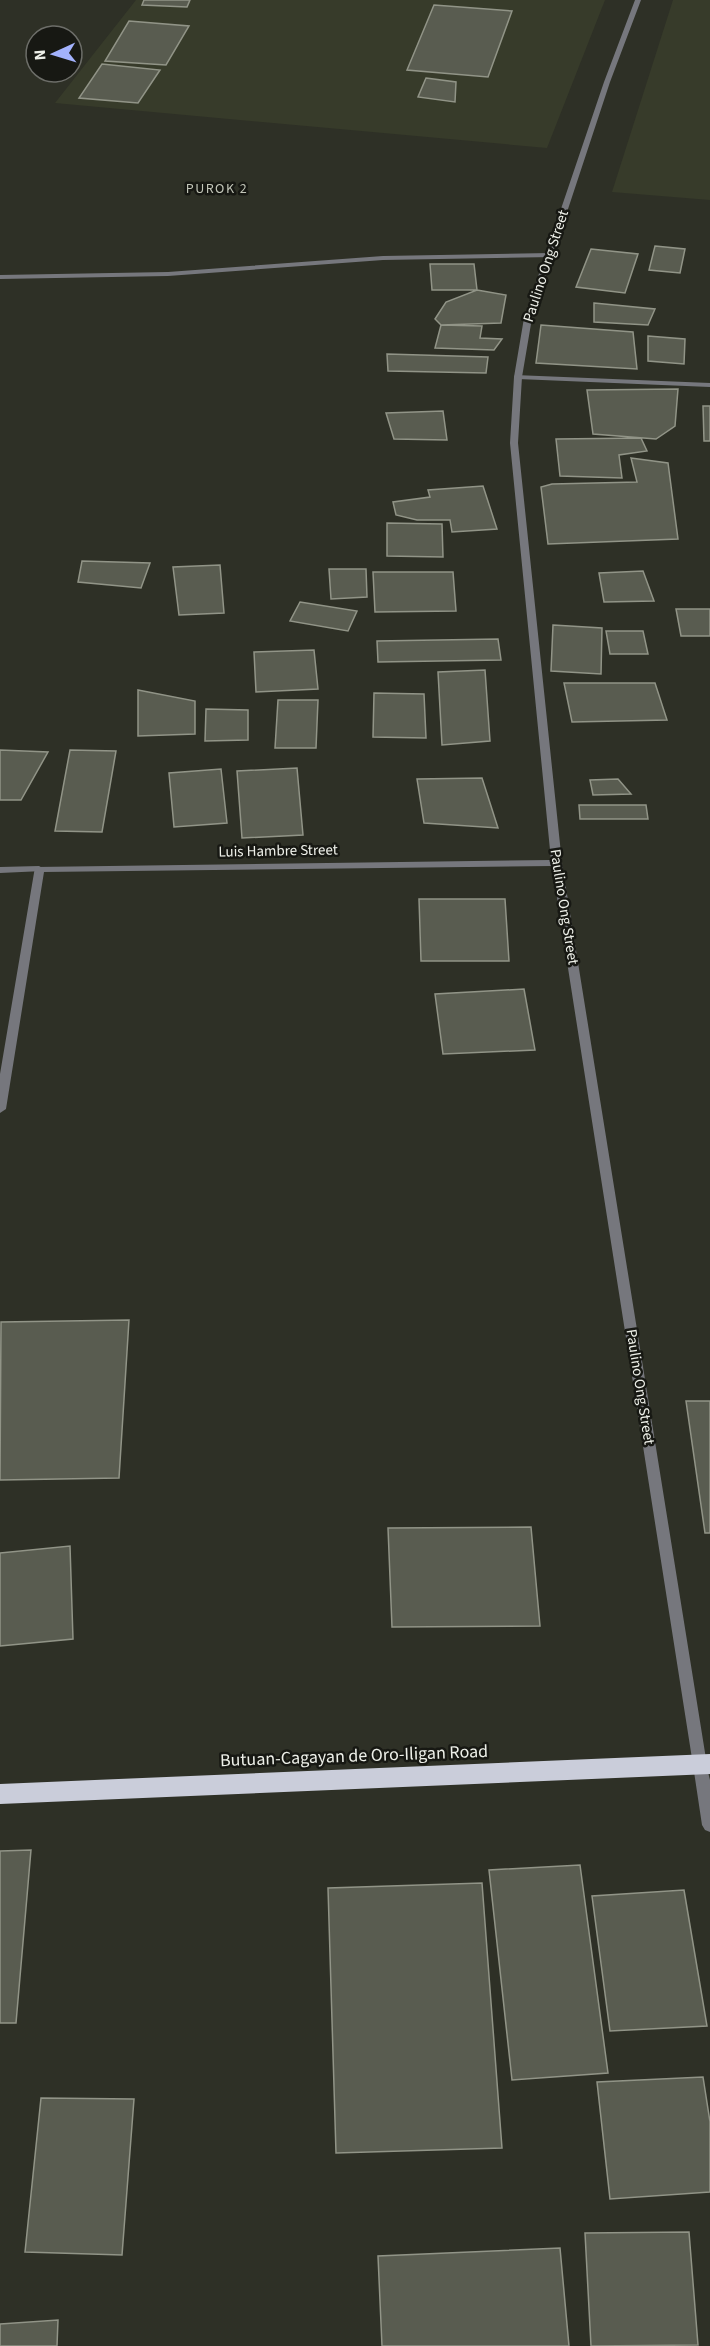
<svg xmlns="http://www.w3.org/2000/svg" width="710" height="2346" font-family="'Source Sans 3',sans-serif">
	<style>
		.built { fill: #373b2a }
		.building { fill: #595c50; stroke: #919487; stroke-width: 1.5 }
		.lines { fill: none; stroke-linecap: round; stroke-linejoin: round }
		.minor { fill: #76777d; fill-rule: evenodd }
		.tertiary { fill: #76777d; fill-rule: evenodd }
		.trunk { fill: #cacdda; fill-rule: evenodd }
		.labels { text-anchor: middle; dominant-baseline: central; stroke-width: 5; stroke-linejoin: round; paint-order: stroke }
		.far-neighbourhood-label { font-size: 14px; letter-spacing: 1.5px; fill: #c2c5b8; stroke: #171813 }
		.street-label { font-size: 15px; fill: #eef0e9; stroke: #171813 }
		.near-street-label { font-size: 18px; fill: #eef0e9; stroke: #171813 }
	</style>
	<rect width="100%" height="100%" fill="#2e3026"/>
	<path class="built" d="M 136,0 L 605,0 L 547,148 L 55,103 Z
		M 673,0 L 710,0 L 710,200 L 612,192 Z"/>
	<path class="building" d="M 144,0 L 190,0 L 187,7 L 142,5 Z
		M 434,5 L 512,11 L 488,77 L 407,70 Z
		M 129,21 L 189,26 L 166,65 L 105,61 Z
		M 102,64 L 160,70 L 138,103 L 79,98 Z
		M 426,78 L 456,82 L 455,102 L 418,97 Z
		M 655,246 L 685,249 L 680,273 L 649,270 Z
		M 591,249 L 638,254 L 625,293 L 576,287 Z
		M 430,264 L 474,264 L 477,290 L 432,290 Z
		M 477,290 L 506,295 L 501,323 L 441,325 L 435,319 L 446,302 Z
		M 594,303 L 655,309 L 648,325 L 594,322 Z
		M 441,325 L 482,326 L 480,338 L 502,339 L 494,350 L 435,348 Z
		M 541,325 L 633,332 L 637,369 L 536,363 Z
		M 648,336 L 685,339 L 684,364 L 648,361 Z
		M 387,354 L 488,357 L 486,373 L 388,371 Z
		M 678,389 L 675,426 L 656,439 L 593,434 L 587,390 Z
		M 703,406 L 710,406 L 710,441 L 704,441 Z
		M 443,411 L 447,440 L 394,439 L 386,413 Z
		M 641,438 L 647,451 L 619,455 L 622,478 L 560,476 L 556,439 Z
		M 631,458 L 668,463 L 678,539 L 548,544 L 541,487 L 552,484 L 637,482 Z
		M 483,486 L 497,529 L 452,532 L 450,520 L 417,520 L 396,515 L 393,502 L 430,497 L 428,490 Z
		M 387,523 L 442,524 L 443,557 L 387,556 Z
		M 82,561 L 150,563 L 141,588 L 78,582 Z
		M 220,565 L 224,613 L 179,615 L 173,567 Z
		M 329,569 L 366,569 L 367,597 L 331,599 Z
		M 643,571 L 654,601 L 604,602 L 599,573 Z
		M 373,572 L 453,572 L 456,611 L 375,612 Z
		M 300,602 L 357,611 L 348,631 L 290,621 Z
		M 676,609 L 710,609 L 710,636 L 681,636 Z
		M 553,625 L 602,628 L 601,674 L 551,671 Z
		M 606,631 L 643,631 L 648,654 L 610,654 Z
		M 498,639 L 501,660 L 378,662 L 377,641 Z
		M 314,650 L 318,689 L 256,692 L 254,652 Z
		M 485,670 L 490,741 L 442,745 L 438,672 Z
		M 564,683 L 655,683 L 667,720 L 572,722 Z
		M 138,690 L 195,701 L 195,734 L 138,736 Z
		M 374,693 L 424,694 L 426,738 L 373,737 Z
		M 278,700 L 318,700 L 316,748 L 275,748 Z
		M 206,709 L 248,710 L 248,740 L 205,741 Z
		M 0,750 L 48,752 L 21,800 L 0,800 Z
		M 70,750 L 116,751 L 102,832 L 55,831 Z
		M 297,768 L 303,835 L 242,838 L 237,771 Z
		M 221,769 L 227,823 L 174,827 L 169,773 Z
		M 482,778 L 498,828 L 424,823 L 417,779 Z
		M 618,779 L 631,794 L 593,795 L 590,780 Z
		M 579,805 L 646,805 L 648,819 L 580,819 Z
		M 419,899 L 505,899 L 509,961 L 421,961 Z
		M 524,989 L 535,1050 L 443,1054 L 435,994 Z
		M 129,1320 L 119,1478 L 0,1480 L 1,1322 Z
		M 686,1401 L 710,1401 L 710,1533 L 705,1533 Z
		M 531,1527 L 540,1626 L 392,1627 L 388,1528 Z
		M 70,1546 L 73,1639 L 0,1646 L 0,1553 Z
		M 31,1850 L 16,2023 L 0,2023 L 0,1851 Z
		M 580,1865 L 608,2073 L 512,2080 L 489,1870 Z
		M 482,1883 L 502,2148 L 336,2153 L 328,1888 Z
		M 684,1890 L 707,2026 L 610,2031 L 592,1896 Z
		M 703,2077 L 710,2122 L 710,2192 L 610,2199 L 597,2082 Z
		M 41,2098 L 134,2099 L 122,2255 L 25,2252 Z
		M 689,2232 L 698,2345 L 591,2346 L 585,2233 Z
		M 560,2248 L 569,2346 L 382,2346 L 378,2256 Z
		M 58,2320 L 57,2346 L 0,2346 L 0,2324 Z"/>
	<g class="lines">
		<path class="minor" d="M 550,253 L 554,255 L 553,257 L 383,260 L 168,276 L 0,279 L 0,275 L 168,272 L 383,256 Z
			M 515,375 L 710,383 L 710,387 L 518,379 L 514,377 Z
			M 39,866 L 44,869 L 43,871 L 0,873 L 0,867 Z
			M 700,1758 L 705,1760 L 710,1780 L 710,1832 L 705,1830 L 702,1825 L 693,1765 L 695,1760 Z"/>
		<path class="tertiary" d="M 635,0 L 641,0 L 610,82 L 532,318 L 522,377 L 518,443 L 562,863 L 707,1765 L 705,1770 L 700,1772 L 695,1770 L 693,1765 L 552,866 L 44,872 L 6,1109 L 0,1113 L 0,1074 L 35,867 L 551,860 L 510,443 L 514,377 L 524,318 L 604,82 Z"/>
		<path class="trunk" d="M 710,1754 L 710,1774 L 0,1804 L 0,1784 Z"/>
	</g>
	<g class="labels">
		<g class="far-neighbourhood-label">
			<text x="217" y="189">PUROK 2</text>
		</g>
		<g class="street-label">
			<text transform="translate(546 266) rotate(-72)">Paulino Ong Street</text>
			<text transform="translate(278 851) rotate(-1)">Luis Hambre Street</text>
			<text transform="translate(564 907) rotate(81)">Paulino Ong Street</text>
			<text transform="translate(640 1387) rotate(81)">Paulino Ong Street</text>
		</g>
		<g class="near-street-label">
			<text transform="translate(354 1756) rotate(-2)">Butuan-Cagayan de Oro-Iligan Road</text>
		</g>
	</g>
	<g transform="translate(54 54) rotate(266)"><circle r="28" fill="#171813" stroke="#6d6e69" stroke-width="1.5"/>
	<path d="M0-4.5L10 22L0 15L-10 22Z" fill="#a3b2fd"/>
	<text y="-9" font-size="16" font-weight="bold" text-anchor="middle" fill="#eef0e9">N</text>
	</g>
</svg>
